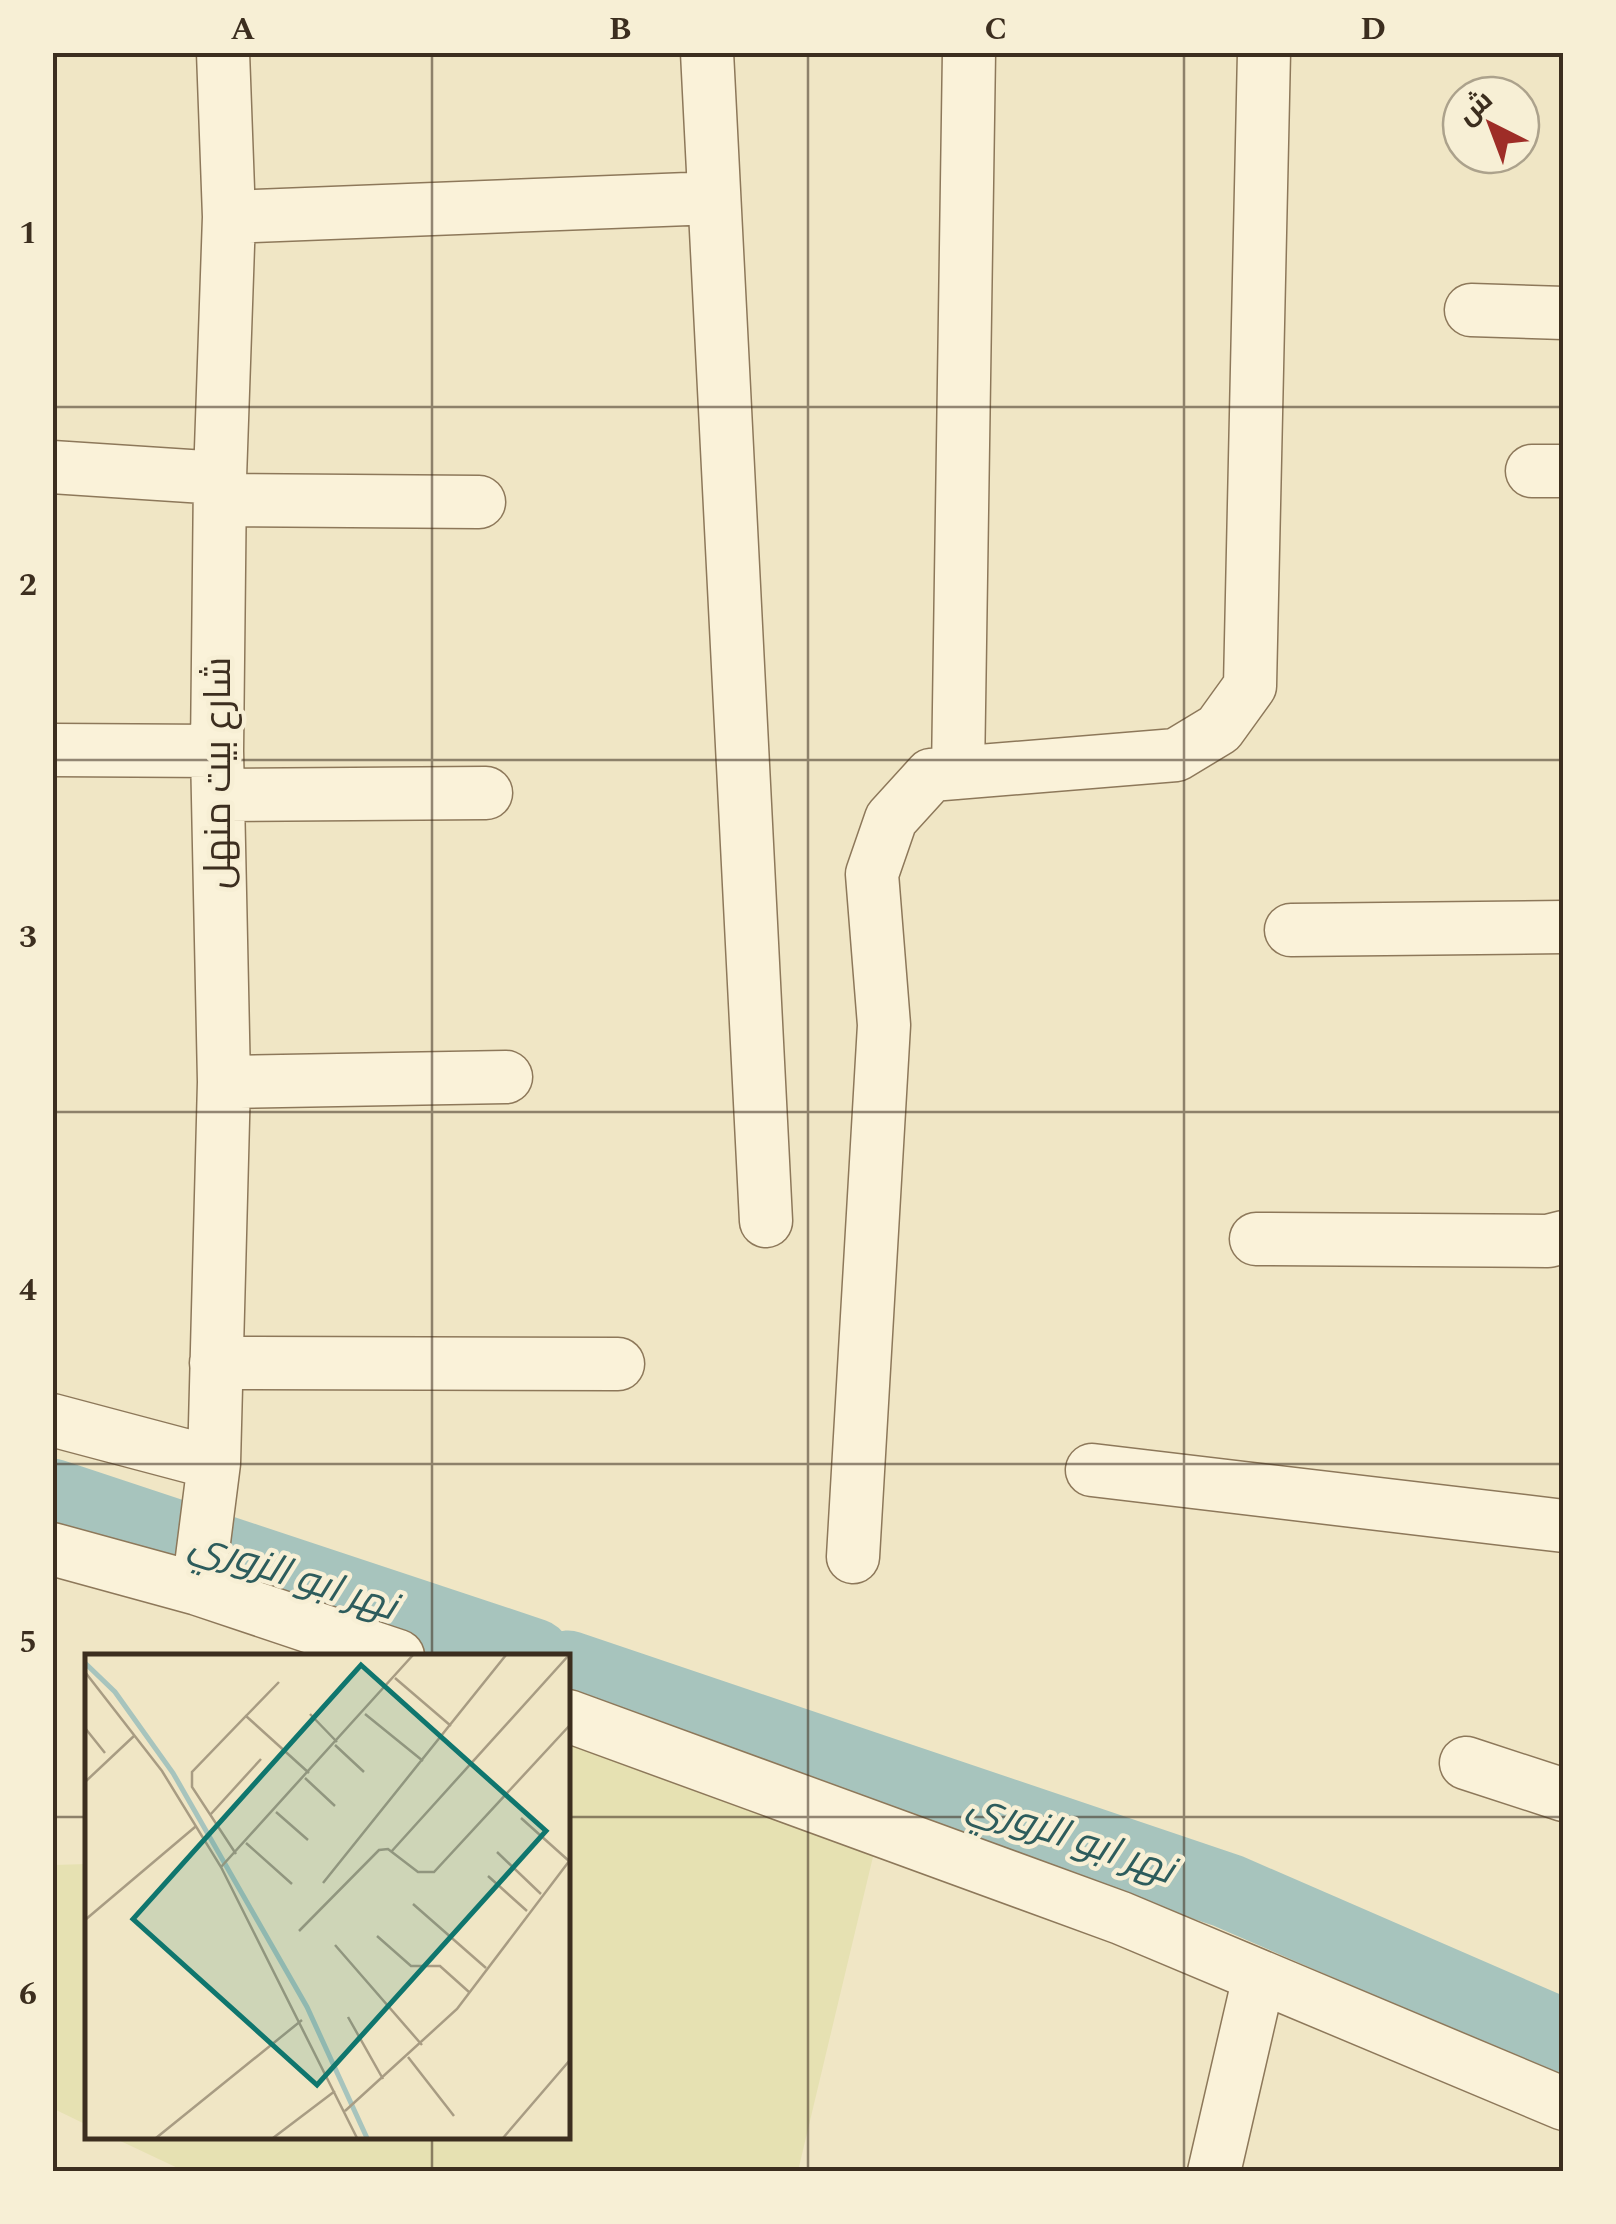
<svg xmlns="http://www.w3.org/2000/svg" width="1616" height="2224" font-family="Spectral,Cairo,serif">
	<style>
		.farmland { fill: #e6e1b2 }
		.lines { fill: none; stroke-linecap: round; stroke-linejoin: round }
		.river { stroke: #a7c4bd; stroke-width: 75 }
		.minor-casing { stroke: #8d785a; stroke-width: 55 }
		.minor { stroke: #faf2d9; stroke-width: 52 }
		.grid { fill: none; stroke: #3c2e1f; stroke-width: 2.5; stroke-opacity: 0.55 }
		.labels { text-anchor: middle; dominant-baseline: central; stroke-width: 9; stroke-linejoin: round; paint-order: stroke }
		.street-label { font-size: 38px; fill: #3c2e1f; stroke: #f7efd5 }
		.water-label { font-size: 40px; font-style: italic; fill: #2d5c5c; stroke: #f7efd5 }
		.inset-river { fill: none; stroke: #a7c4bd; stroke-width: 5 }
		.inset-road { fill: none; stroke: #a89c83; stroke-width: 2.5 }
		.view { fill: #0f766e; fill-opacity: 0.15; stroke: #0f766e; stroke-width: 5 }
		.inset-edge { fill: none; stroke: #3c2e1f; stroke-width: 5 }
		.neatline { fill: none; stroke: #3c2e1f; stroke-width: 4 }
		.grid-label { font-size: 32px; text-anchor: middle; font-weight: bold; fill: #3c2e1f }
	</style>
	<rect width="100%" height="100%" fill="#f0e6c5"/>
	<path class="farmland" d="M 568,1723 L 877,1840 L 798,2171 L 184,2171 L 112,2137 L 568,2136 Z
		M 87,1864 L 88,1864 L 87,2125 L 52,2108 L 53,1865 Z"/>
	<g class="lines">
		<path class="river" d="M 52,1496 L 534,1656
			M 568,1668 L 1228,1891 L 1564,2037"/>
		<defs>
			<path id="minor" d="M 707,52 L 766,1221
				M 229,217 L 714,198
				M 1471,310 L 1564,313
				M 52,467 L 220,478
				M 1532,471 L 1564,471
				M 220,500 L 479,502
				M 52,750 L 217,751
				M 958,773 L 969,52
				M 218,795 L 486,793
				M 1291,930 L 1564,927
				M 224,1082 L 506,1077
				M 1256,1239 L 1548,1241 L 1564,1237
				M 216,1363 L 618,1364
				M 52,1420 L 214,1463
				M 1092,1470 L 1564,1526
				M 52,1549 L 198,1589 L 398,1656
				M 853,1557 L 884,1025 L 872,874 L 891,819 L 931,775 L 1176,755 L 1219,729 L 1250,686 L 1264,52
				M 198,1589 L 214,1463 L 224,1082 L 217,751 L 220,478 L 229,217 L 223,52
				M 568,1716 L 1121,1918 L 1564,2104
				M 1466,1763 L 1564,1795
				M 1214,2172 L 1259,1977"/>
		</defs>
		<use href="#minor" class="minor-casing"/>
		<use href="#minor" class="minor"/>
	</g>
	<path class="grid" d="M 432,52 L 432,1656M 808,52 L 808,2172M 1184,52 L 1184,2172M 52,407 L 1564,407M 52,760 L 1564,760M 52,1112 L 1564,1112M 52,1464 L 1564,1464M 52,1817 L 88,1817M 568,1817 L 1564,1817M 432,2136 L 432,2172"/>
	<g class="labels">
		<g class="street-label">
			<text transform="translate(219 773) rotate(-90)">شارع بيت منهل</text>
		</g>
		<g class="water-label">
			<text transform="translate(293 1576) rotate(18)">نهر ابو الزوري</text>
			<text transform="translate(1071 1838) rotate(19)">نهر ابو الزوري</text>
		</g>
	</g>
	<g transform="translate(85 1654)">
		<rect width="485" height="485" fill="#f0e6c5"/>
		<path class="inset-river" d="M 0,9 L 30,38 L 88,119 L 222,353 L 282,484"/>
		<path class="inset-road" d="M 0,18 L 77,117 L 136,213 L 272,484M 310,24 L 366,72M 225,60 L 252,88M 280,60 L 338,107M 161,62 L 194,28M 0,74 L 20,99M 250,91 L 279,118M 220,124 L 250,152M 0,128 L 50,81M 191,158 L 223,186M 125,161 L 176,105M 436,164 L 484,207M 161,189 L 207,230M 306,198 L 484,1M 412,198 L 456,240M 151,200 L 107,133 L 107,118 L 161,62 L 224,119M 136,213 L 328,1M 403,222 L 442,257M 238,229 L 421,1M 328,250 L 401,314M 0,266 L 110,173M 214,277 L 294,196 L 303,195 L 333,218 L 349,218 L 485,71M 292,282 L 326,312 L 355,312 L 384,338M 250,291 L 337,391M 263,363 L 298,425M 323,403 L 369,462M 260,457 L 372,355 L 485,206M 71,484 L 217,366M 188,484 L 250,437M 418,484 L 485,406"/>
		<path class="view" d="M 276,11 L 461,177 L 232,431 L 48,265 Z"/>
		<rect width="485" height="485" class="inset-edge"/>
	</g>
	<rect width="1616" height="2224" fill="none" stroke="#f7efd5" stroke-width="110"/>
	<g transform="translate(1491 125) rotate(318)"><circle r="48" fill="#f7efd5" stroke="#aca28c" stroke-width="2.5"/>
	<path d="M0-8L18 38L0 25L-18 38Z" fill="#9e2d27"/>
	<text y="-15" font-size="28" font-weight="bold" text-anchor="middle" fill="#3c2e1f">ش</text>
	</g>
	<rect x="55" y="55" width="1506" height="2114" class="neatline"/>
	<g class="grid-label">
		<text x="243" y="39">A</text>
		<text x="620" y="39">B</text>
		<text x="996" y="39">C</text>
		<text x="1373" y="39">D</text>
		<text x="28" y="243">1</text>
		<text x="28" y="595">2</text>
		<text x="28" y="947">3</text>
		<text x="28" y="1300">4</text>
		<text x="28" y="1652">5</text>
		<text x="28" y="2004">6</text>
	</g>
</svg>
